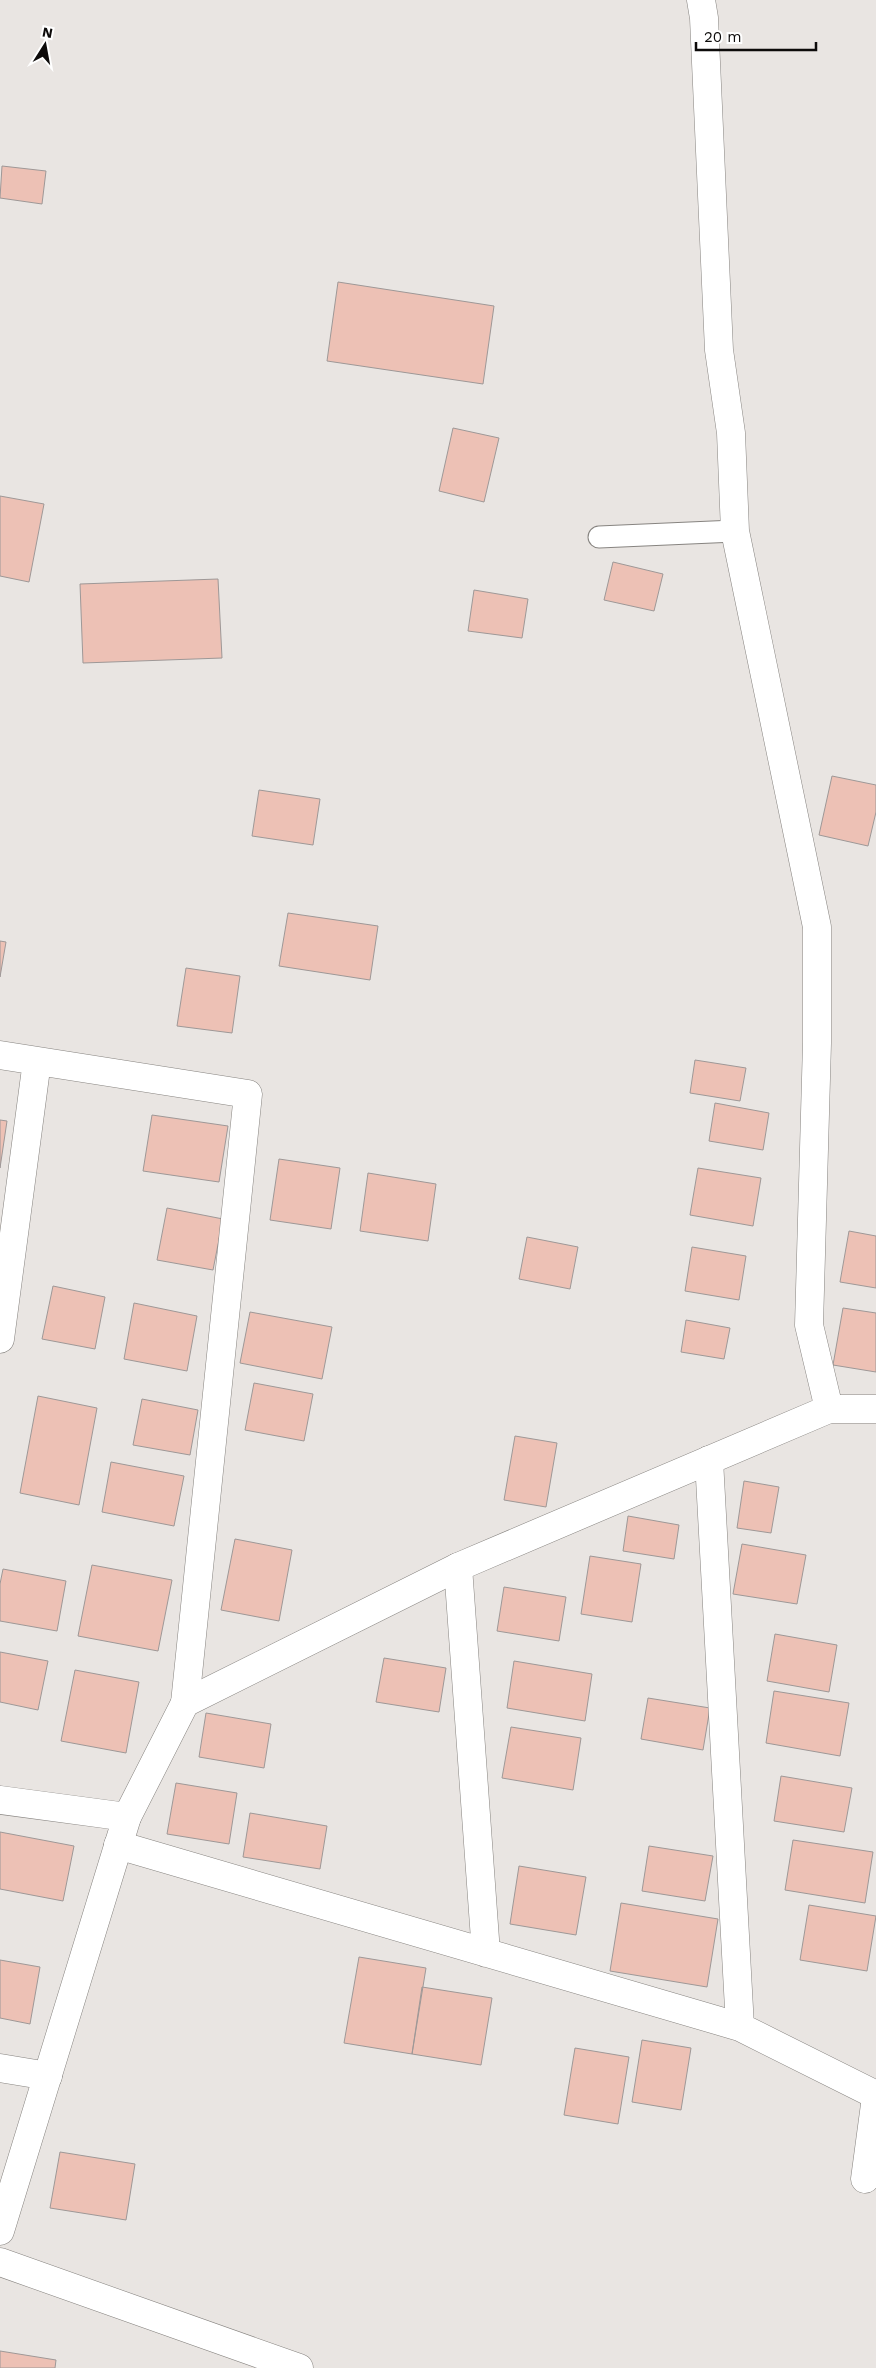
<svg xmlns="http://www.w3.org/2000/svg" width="876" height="2368" font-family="'Work Sans',sans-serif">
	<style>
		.building { fill: #edc1b5; stroke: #9e9897 }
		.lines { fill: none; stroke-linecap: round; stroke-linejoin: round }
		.lane-casing { stroke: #878480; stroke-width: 23 }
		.street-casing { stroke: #878480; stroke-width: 29 }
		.secondary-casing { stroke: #878480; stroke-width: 29 }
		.lane { stroke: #fff; stroke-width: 21 }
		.street { stroke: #fff; stroke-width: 28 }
		.secondary { stroke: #fff; stroke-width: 28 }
	</style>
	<rect width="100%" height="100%" fill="#e9e5e2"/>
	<path class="building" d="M 2,166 L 46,171 L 42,204 L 0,198 Z
		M 338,282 L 494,306 L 483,384 L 327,361 Z
		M 453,428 L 499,438 L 484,502 L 439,491 Z
		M 0,496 L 44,504 L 29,582 L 0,576 Z
		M 613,562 L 663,574 L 654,611 L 604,600 Z
		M 218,579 L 222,658 L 83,663 L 80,584 Z
		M 474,590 L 528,599 L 522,638 L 468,631 Z
		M 832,776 L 876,785 L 876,812 L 868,846 L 819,835 Z
		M 259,790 L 320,799 L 313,845 L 252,836 Z
		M 288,913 L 378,926 L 370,980 L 279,966 Z
		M 0,941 L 6,942 L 0,977 Z
		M 186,968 L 240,976 L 232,1033 L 177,1026 Z
		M 695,1060 L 746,1068 L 740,1101 L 690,1093 Z
		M 715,1103 L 769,1113 L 763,1150 L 709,1141 Z
		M 152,1115 L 228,1126 L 219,1182 L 143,1171 Z
		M 0,1120 L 7,1121 L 0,1168 Z
		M 279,1159 L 340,1168 L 331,1229 L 270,1220 Z
		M 698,1168 L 761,1178 L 753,1226 L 690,1215 Z
		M 368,1173 L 436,1184 L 428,1241 L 360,1231 Z
		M 167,1208 L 223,1219 L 213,1270 L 157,1260 Z
		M 849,1231 L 876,1236 L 876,1288 L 840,1282 Z
		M 527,1237 L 578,1247 L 570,1289 L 519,1279 Z
		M 692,1247 L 746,1256 L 739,1300 L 685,1291 Z
		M 53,1286 L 105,1297 L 95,1349 L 42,1339 Z
		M 134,1303 L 197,1316 L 187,1371 L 124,1359 Z
		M 843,1308 L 876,1313 L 876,1372 L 833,1365 Z
		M 250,1312 L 332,1327 L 322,1379 L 240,1363 Z
		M 686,1320 L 730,1328 L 724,1359 L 681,1352 Z
		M 254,1383 L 313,1394 L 304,1441 L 245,1430 Z
		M 38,1396 L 97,1408 L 79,1505 L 20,1493 Z
		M 142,1399 L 198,1410 L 190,1455 L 133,1445 Z
		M 515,1436 L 557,1443 L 546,1507 L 504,1500 Z
		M 111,1462 L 184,1476 L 174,1526 L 102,1512 Z
		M 744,1481 L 779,1487 L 771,1533 L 737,1528 Z
		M 628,1516 L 679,1525 L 674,1559 L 623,1551 Z
		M 235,1539 L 292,1550 L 279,1621 L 221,1610 Z
		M 742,1544 L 806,1555 L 797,1604 L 733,1594 Z
		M 590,1556 L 641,1564 L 632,1622 L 581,1614 Z
		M 92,1565 L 172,1580 L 158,1651 L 78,1636 Z
		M 3,1569 L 66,1581 L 57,1631 L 0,1621 L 0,1584 Z
		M 504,1587 L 566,1597 L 559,1641 L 497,1631 Z
		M 775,1634 L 837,1645 L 829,1692 L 767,1681 Z
		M 0,1652 L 48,1661 L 38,1710 L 0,1702 Z
		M 384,1658 L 446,1668 L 439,1712 L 376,1702 Z
		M 514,1661 L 592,1674 L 585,1721 L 507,1708 Z
		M 75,1670 L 139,1682 L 126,1753 L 61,1741 Z
		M 774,1691 L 849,1703 L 840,1756 L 766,1743 Z
		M 648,1698 L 710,1708 L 703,1750 L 641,1739 Z
		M 206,1713 L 271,1724 L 264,1768 L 199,1757 Z
		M 511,1727 L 581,1738 L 573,1790 L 502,1778 Z
		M 781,1776 L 852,1788 L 844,1832 L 774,1821 Z
		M 176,1783 L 237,1793 L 229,1844 L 167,1834 Z
		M 250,1813 L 327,1826 L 320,1869 L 243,1857 Z
		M 0,1832 L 74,1846 L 63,1901 L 0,1889 Z
		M 793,1840 L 873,1852 L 865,1903 L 785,1890 Z
		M 649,1846 L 713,1856 L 705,1901 L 642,1891 Z
		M 519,1866 L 586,1877 L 576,1935 L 510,1924 Z
		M 621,1903 L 718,1919 L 707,1987 L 610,1971 Z
		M 809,1905 L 876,1916 L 867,1971 L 800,1960 Z
		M 359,1957 L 426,1968 L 412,2054 L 344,2043 Z
		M 0,1960 L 40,1967 L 30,2024 L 0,2018 Z
		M 422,1987 L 492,1998 L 481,2065 L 412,2054 Z
		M 642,2040 L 691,2048 L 681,2110 L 632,2102 Z
		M 575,2048 L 629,2057 L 618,2124 L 564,2115 Z
		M 60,2152 L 135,2164 L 126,2220 L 50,2208 Z
		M 0,2351 L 56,2360 L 55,2368 L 0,2368 Z"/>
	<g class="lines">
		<defs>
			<path id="lane" d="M 599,537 L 735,531"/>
			<path id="street" d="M 701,0 L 704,18 L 719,350 L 731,433 L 735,531 L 817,927 L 817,1043 L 809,1325 L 829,1409
				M 0,1055 L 248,1094 L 185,1703
				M 0,1339 L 37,1061
				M 709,1460 L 740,2027
				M 458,1567 L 486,1953
				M 0,1800 L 127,1817
				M 118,1845 L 740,2027 L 876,2095
				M 0,2068 L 48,2076
				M 865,2179 L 876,2097
				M 0,2262 L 299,2368"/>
			<path id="secondary" d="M 0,2231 L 127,1817 L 185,1703 L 458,1567 L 829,1409 L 876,1409"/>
		</defs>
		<use href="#lane" class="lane-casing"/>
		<use href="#street" class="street-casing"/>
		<use href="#secondary" class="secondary-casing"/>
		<use href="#lane" class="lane"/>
		<use href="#street" class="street"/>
		<use href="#secondary" class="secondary"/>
	</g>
	<g transform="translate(45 45) rotate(11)" stroke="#ffffff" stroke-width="4" paint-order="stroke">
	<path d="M0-4L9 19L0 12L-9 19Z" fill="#0d0b0a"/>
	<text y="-8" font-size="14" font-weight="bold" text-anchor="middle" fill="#0d0b0a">N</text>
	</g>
	<path d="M696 42v8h120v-8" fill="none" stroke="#0d0b0a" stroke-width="2.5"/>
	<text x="704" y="42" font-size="15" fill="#0d0b0a" stroke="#ffffff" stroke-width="4" paint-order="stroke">20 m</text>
</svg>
